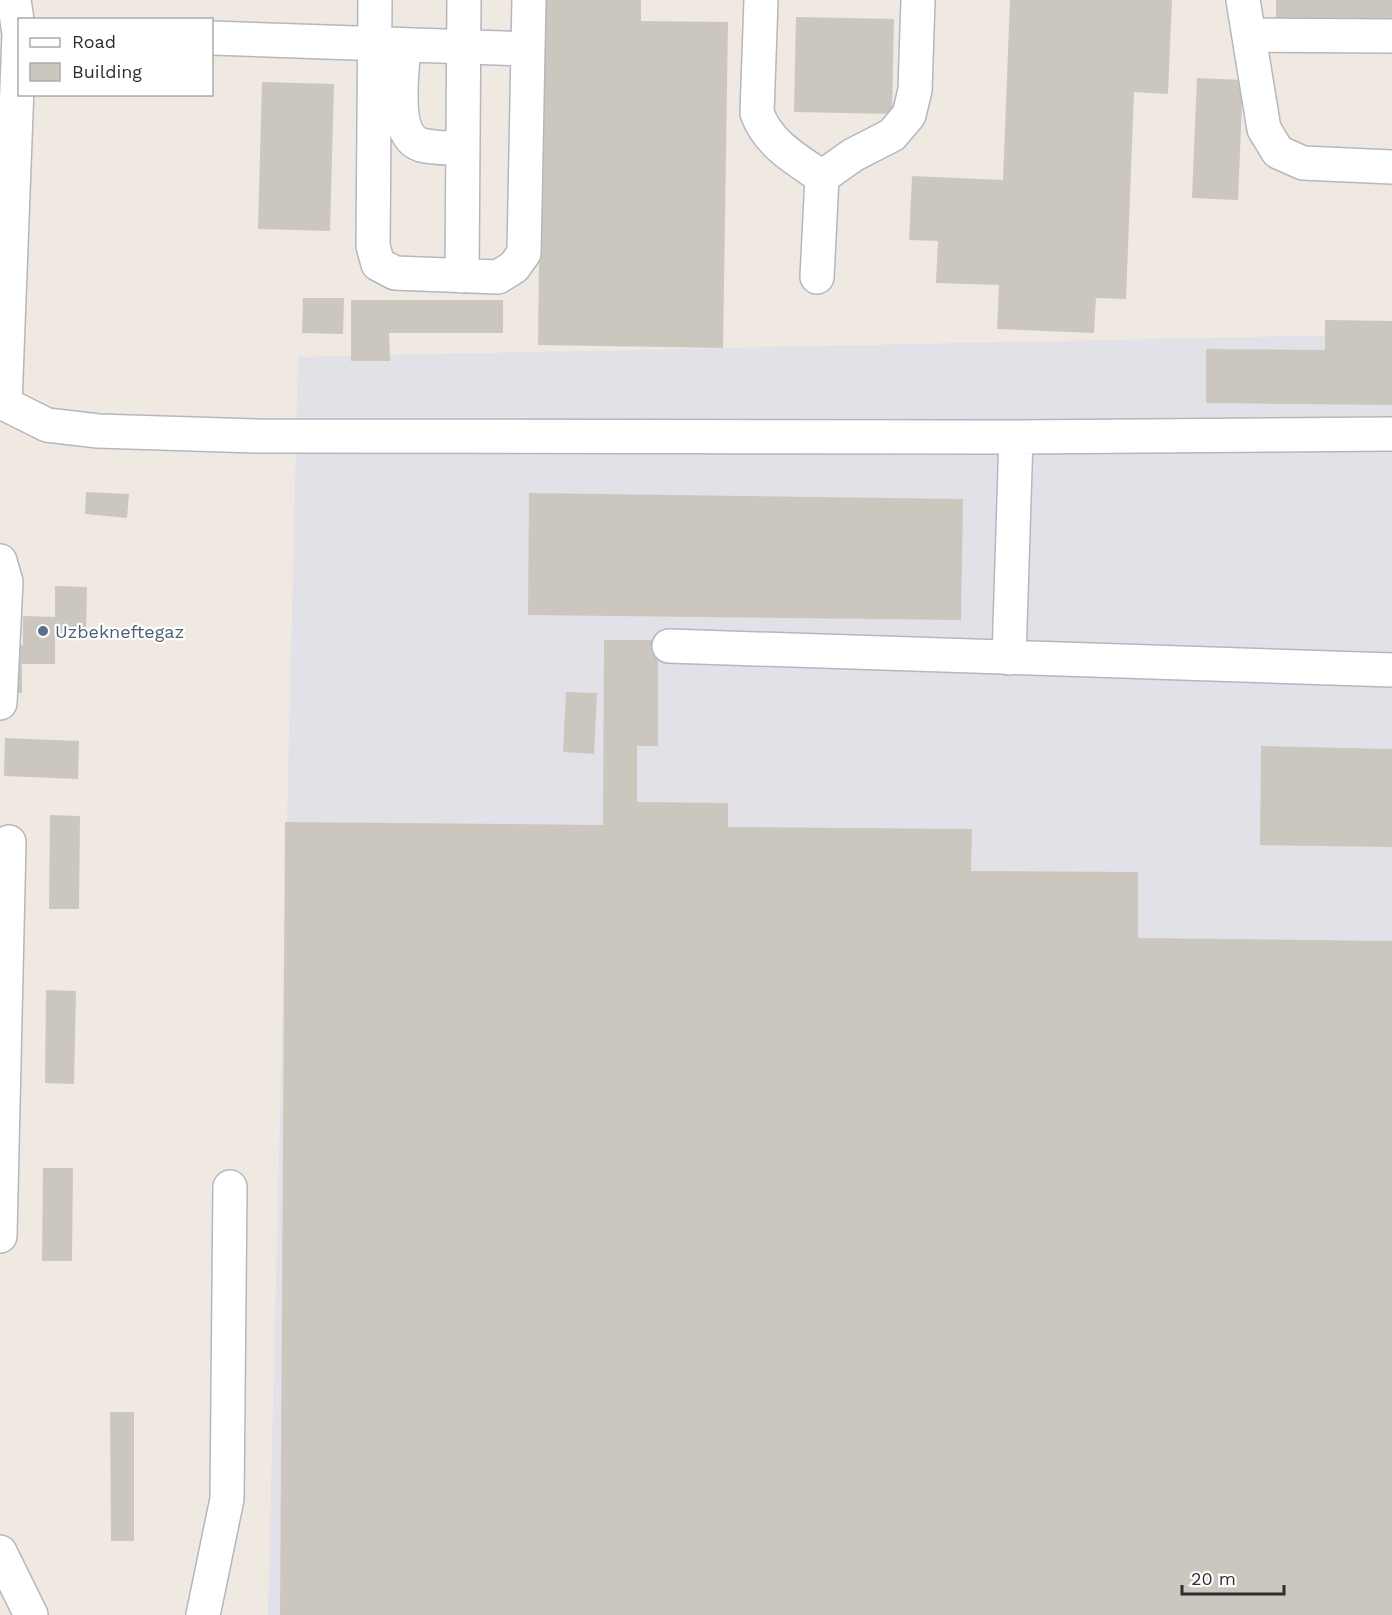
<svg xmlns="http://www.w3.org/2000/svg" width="1392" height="1615" font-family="'Work Sans',sans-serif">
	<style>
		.industrial { fill: #e3e1e8 }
		.building { fill: #cbc7bf }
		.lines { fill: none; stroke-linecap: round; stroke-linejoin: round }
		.minor-casing { stroke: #b4b7c1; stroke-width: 36 }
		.minor { stroke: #fff; stroke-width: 33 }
		.service-dot { fill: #5c6f8a; stroke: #fff; stroke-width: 2 }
		.labels { text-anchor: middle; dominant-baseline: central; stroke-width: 4.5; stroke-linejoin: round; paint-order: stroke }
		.service-label { font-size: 18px; fill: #4e5e75; stroke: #fff; text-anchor: start }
	</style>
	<rect width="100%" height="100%" fill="#efe9e1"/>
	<path class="industrial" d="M 1392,334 L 1392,1615 L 268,1615 L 298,357 Z"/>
	<path class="building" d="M 542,0 L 641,0 L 641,21 L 728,22 L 723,348 L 538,345 Z
		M 1010,0 L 1172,0 L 1168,94 L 1134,92 L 1126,299 L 1096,298 L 1094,333 L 997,329 L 999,285 L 936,283 L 938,241 L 909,240 L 912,176 L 1003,180 Z
		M 1276,0 L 1392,0 L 1392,23 L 1276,21 Z
		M 796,17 L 894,19 L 892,114 L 794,112 Z
		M 1197,78 L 1243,80 L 1238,200 L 1192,198 Z
		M 262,82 L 334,84 L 330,231 L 258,229 Z
		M 303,298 L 344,298 L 343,334 L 302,333 Z
		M 351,300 L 503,300 L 503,333 L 389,333 L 390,361 L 351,361 Z
		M 1325,320 L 1392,321 L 1392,405 L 1206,403 L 1206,349 L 1325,350 Z
		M 86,492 L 129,494 L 127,518 L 85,514 Z
		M 529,493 L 963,499 L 961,620 L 528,615 Z
		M 55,586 L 87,587 L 86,633 L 55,633 L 55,664 L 22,664 L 22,693 L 0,692 L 0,644 L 23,645 L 23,616 L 55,617 Z
		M 604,640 L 658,640 L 658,746 L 637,746 L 637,802 L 728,803 L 728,827 L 972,829 L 971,871 L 1138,872 L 1138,938 L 1392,941 L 1392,1615 L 280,1615 L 285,822 L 603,825 Z
		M 566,692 L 597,693 L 594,754 L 563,752 Z
		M 5,738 L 79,741 L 78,779 L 4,776 Z
		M 1261,746 L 1392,749 L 1392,847 L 1260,845 Z
		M 50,815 L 80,816 L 79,909 L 49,909 Z
		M 46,990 L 76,991 L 74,1084 L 45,1083 Z
		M 43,1168 L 73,1168 L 72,1261 L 42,1261 Z
		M 110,1412 L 134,1412 L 134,1541 L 111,1541 Z"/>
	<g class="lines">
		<defs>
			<path id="minor" d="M 14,0 L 19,34 L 5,404 L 47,425 L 98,431 L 257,436 L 1016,437 L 1392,434
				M 761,0 L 757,113 C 768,144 796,159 822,177
				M 1243,0 L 1264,129 L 1278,152 L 1303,163 L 1392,167
				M 1249,35 L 1392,36
				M 212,38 L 528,49 L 524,253 L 514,267 L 498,277 L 395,273 L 378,264 L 373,246 L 375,0
				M 404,45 C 403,69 391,135 421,145 C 433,148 450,148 463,149
				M 528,49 L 529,0
				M 462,276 L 464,0
				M 817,277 L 822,177 L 853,155 L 892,135 L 909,115 L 915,90 L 918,0
				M 0,561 L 6,582 L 0,703
				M 669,646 L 1392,670
				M 1009,658 L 1016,437
				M 0,1236 L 9,842
				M 0,1552 L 31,1615
				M 203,1615 L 227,1499 L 230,1187"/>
		</defs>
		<use href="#minor" class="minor-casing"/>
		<use href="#minor" class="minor"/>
	</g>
	<circle class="service-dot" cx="43" cy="631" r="6"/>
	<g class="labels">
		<g class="service-label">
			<text x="55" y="631">Uzbekneftegaz</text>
		</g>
	</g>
	<rect x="18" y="18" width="195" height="78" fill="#ffffff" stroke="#ababab" stroke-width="1.5"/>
	<rect x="30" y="38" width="30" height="9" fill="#ffffff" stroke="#ababab" stroke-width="1.5"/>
	<text x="72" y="48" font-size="18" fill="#2e2e2e">Road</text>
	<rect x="30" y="63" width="30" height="18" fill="#cbc7bf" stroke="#ababab" stroke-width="1.5"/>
	<text x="72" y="78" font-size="18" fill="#2e2e2e">Building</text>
	<path d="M1182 1585v9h102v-9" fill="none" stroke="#2e2e2e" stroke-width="3"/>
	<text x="1191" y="1585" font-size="18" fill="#2e2e2e" stroke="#ffffff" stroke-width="4.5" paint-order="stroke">20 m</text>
</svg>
